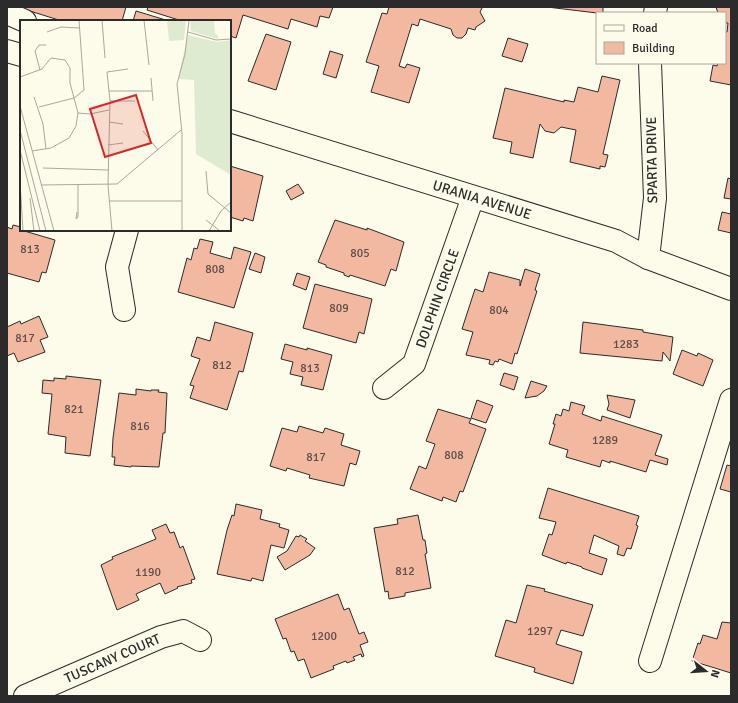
<svg xmlns="http://www.w3.org/2000/svg" width="738" height="703" font-family="Signika,sans-serif">
	<style>
		.building { fill: #f2b8a0; stroke: #2b2b2b }
		.lines { fill: none; stroke-linecap: round; stroke-linejoin: round }
		.minor-casing { stroke: #2b2b2b; stroke-width: 24 }
		.minor { stroke: #fdfbea; stroke-width: 22 }
		.labels { text-anchor: middle; dominant-baseline: central; stroke-width: 3; stroke-linejoin: round; paint-order: stroke }
		.number-label { font-size: 12px; fill: #5d4e48 }
		.street-label { font-size: 14px; fill: #2b2b2b; stroke: #fdfbea }
		.inset-road { fill: none; stroke: #a9a89e; stroke-width: 1 }
		.view { fill: #d62828; fill-opacity: 0.15; stroke: #d62828; stroke-width: 2 }
		.inset-edge { fill: none; stroke: #2b2b2b; stroke-width: 2 }
	</style>
	<rect width="100%" height="100%" fill="#fdfbea"/>
	<path class="building" d="M 17,7 L 126,7 L 122,21 L 62,21 Z
		M 148,7 L 333,7 L 329,18 L 320,16 L 317,27 L 291,19 L 288,29 L 243,15 L 236,38 L 230,36 L 230,21 L 182,21 L 147,10 Z
		M 389,7 L 479,7 L 482,8 L 480,12 L 485,21 L 476,27 L 475,30 L 468,28 L 466,34 L 462,38 L 457,38 L 453,35 L 451,29 L 420,19 L 418,26 L 412,24 L 399,66 L 405,68 L 407,64 L 420,68 L 409,103 L 371,92 L 379,66 L 366,62 L 382,13 L 387,14 Z
		M 547,7 L 603,7 L 603,13 L 597,13 Z
		M 716,7 L 731,7 L 731,85 L 710,81 L 713,65 L 717,66 L 718,63 L 725,63 L 725,32 L 727,32 L 728,23 L 725,23 L 725,13 L 718,13 Z
		M 136,11 L 169,21 L 133,21 Z
		M 266,34 L 291,42 L 276,90 L 248,81 Z
		M 508,38 L 528,44 L 522,62 L 502,56 Z
		M 330,51 L 343,55 L 336,78 L 323,74 Z
		M 602,76 L 620,80 L 603,154 L 608,155 L 605,167 L 600,166 L 600,169 L 570,162 L 576,130 L 561,127 L 554,133 L 545,131 L 540,124 L 533,158 L 510,153 L 512,142 L 493,138 L 505,88 L 564,102 L 564,100 L 574,102 L 578,87 L 598,92 Z
		M 230,166 L 263,176 L 253,221 L 244,218 L 243,221 L 230,217 Z
		M 728,178 L 731,179 L 731,199 L 724,198 Z
		M 298,184 L 304,193 L 291,200 L 286,191 Z
		M 722,212 L 731,214 L 731,233 L 718,230 Z
		M 335,220 L 367,230 L 367,228 L 404,242 L 396,271 L 391,269 L 385,286 L 350,275 L 349,277 L 344,275 L 344,273 L 326,267 L 326,265 L 318,262 Z
		M 13,225 L 21,227 L 21,230 L 55,240 L 46,273 L 42,272 L 39,282 L 7,273 L 7,227 L 12,229 Z
		M 200,239 L 213,242 L 210,253 L 231,259 L 234,247 L 251,252 L 234,308 L 178,292 L 187,258 L 191,260 L 194,248 L 197,249 Z
		M 255,253 L 265,257 L 261,273 L 249,269 Z
		M 525,269 L 540,274 L 535,290 L 537,291 L 517,354 L 515,353 L 512,364 L 499,359 L 498,362 L 495,361 L 493,365 L 489,364 L 490,360 L 466,355 L 473,332 L 462,329 L 475,289 L 483,292 L 489,272 L 520,280 L 520,286 Z
		M 297,273 L 310,277 L 306,290 L 293,285 Z
		M 315,284 L 372,299 L 364,334 L 359,332 L 356,343 L 303,328 Z
		M 39,316 L 48,337 L 40,340 L 45,352 L 18,362 L 14,353 L 7,356 L 7,327 L 20,321 L 21,324 Z
		M 215,322 L 253,333 L 243,372 L 239,371 L 227,410 L 190,398 L 194,386 L 190,385 L 200,359 L 191,356 L 197,337 L 210,341 Z
		M 583,322 L 643,330 L 643,332 L 673,337 L 670,361 L 663,352 L 662,361 L 580,353 Z
		M 285,344 L 307,350 L 307,348 L 332,355 L 323,390 L 301,385 L 303,377 L 290,374 L 293,362 L 281,359 Z
		M 682,350 L 697,356 L 698,353 L 713,360 L 703,386 L 673,374 Z
		M 504,373 L 518,377 L 514,390 L 500,385 Z
		M 66,376 L 101,380 L 90,456 L 65,453 L 66,437 L 48,434 L 52,394 L 42,393 L 43,380 L 54,381 L 54,378 L 66,379 Z
		M 531,381 L 547,386 L 544,391 L 537,396 L 525,398 Z
		M 136,389 L 151,391 L 151,390 L 159,390 L 158,392 L 167,393 L 165,433 L 163,433 L 159,467 L 131,466 L 131,467 L 114,465 L 115,457 L 112,457 L 113,438 L 119,393 L 136,395 Z
		M 607,395 L 635,400 L 630,418 L 607,410 L 609,404 Z
		M 477,400 L 493,406 L 486,423 L 471,418 Z
		M 571,402 L 585,406 L 582,414 L 601,421 L 602,416 L 662,435 L 655,455 L 668,459 L 667,465 L 650,460 L 646,472 L 610,461 L 610,463 L 602,460 L 600,467 L 566,457 L 568,450 L 549,444 L 555,424 L 553,424 L 556,414 L 561,416 L 563,409 L 569,411 Z
		M 438,409 L 471,419 L 469,423 L 486,429 L 463,492 L 460,491 L 456,502 L 443,497 L 442,501 L 410,489 L 419,466 L 426,469 L 435,444 L 426,441 Z
		M 299,426 L 323,433 L 325,428 L 344,434 L 341,445 L 360,451 L 356,465 L 350,463 L 344,486 L 309,478 L 310,475 L 287,468 L 286,471 L 270,466 L 282,428 L 297,432 Z
		M 727,465 L 731,466 L 731,492 L 720,489 Z
		M 548,488 L 639,516 L 636,525 L 638,526 L 631,549 L 627,548 L 624,556 L 617,554 L 619,546 L 594,535 L 589,553 L 607,559 L 602,575 L 582,568 L 582,567 L 567,562 L 566,564 L 542,555 L 549,534 L 552,535 L 556,522 L 539,518 Z
		M 236,504 L 262,510 L 260,519 L 280,524 L 279,527 L 289,530 L 284,548 L 271,545 L 263,581 L 252,578 L 251,581 L 217,574 L 227,530 L 232,515 L 234,516 Z
		M 418,515 L 423,540 L 425,540 L 427,553 L 425,554 L 431,588 L 405,593 L 405,596 L 389,599 L 388,591 L 385,592 L 374,528 L 398,524 L 397,519 Z
		M 166,524 L 170,533 L 174,532 L 180,548 L 183,546 L 195,579 L 191,580 L 192,583 L 177,587 L 178,588 L 165,594 L 160,583 L 136,594 L 139,600 L 117,610 L 101,565 L 113,559 L 112,557 L 156,539 L 152,530 Z
		M 300,535 L 307,539 L 305,541 L 315,548 L 310,555 L 285,570 L 277,557 L 287,551 L 296,536 L 299,537 Z
		M 527,585 L 545,589 L 544,591 L 593,605 L 583,636 L 561,630 L 556,644 L 582,652 L 573,684 L 534,672 L 535,668 L 495,656 L 506,620 L 516,623 Z
		M 338,594 L 344,610 L 349,608 L 359,634 L 364,632 L 368,642 L 360,645 L 364,656 L 362,657 L 361,654 L 353,657 L 355,660 L 347,663 L 346,661 L 333,666 L 334,669 L 311,678 L 304,659 L 298,661 L 294,651 L 291,652 L 286,638 L 283,639 L 275,619 Z
		M 722,622 L 731,623 L 731,673 L 692,661 L 698,643 L 700,644 L 703,635 L 717,639 Z"/>
	<g class="lines">
		<defs>
			<g id="minor">
				<path d="M 7,13 L 25,21"/>
				<path d="M 655,13 L 656,7"/>
				<path d="M 7,51 L 21,55"/>
				<path id="s1" d="M 230,121 L 616,241 L 648,258 L 731,289"/>
				<path d="M 648,258 L 655,198 L 650,63"/>
				<path d="M 124,310 L 117,267 L 127,230"/>
				<path id="s2" d="M 384,388 L 414,364 L 473,197"/>
				<path d="M 650,661 L 731,400"/>
				<path id="s3" d="M 25,696 L 161,637 L 183,631 L 200,640"/>
			</g>
		</defs>
		<use href="#minor" class="minor-casing"/>
		<use href="#minor" class="minor"/>
	</g>
	<g class="labels">
		<g class="number-label">
			<text x="30" y="249">813</text>
			<text x="360" y="253">805</text>
			<text x="215" y="269">808</text>
			<text x="339" y="308">809</text>
			<text x="499" y="310">804</text>
			<text x="25" y="338">817</text>
			<text x="626" y="344">1283</text>
			<text x="222" y="365">812</text>
			<text x="310" y="368">813</text>
			<text x="74" y="409">821</text>
			<text x="140" y="426">816</text>
			<text x="605" y="440">1289</text>
			<text x="454" y="455">808</text>
			<text x="316" y="457">817</text>
			<text x="405" y="571">812</text>
			<text x="148" y="572">1190</text>
			<text x="540" y="631">1297</text>
			<text x="324" y="636">1200</text>
		</g>
		<g class="street-label">
			<text transform="translate(652 160) rotate(-91)">SPARTA DRIVE</text>
			<text stroke="none"><textPath href="#s1" startOffset="264">URANIA AVENUE</textPath></text>
			<text stroke="none"><textPath href="#s2" startOffset="108">DOLPHIN CIRCLE</textPath></text>
			<text stroke="none"><textPath href="#s3" startOffset="95">TUSCANY COURT</textPath></text>
		</g>
	</g>
	<g transform="translate(20 20)">
		<rect width="211" height="211" fill="#fdfbea"/>
		<path d="M 147,0 L 166,0 L 164,20 L 149,21 ZM 170,0 L 194,0 L 195,13 L 199,17 L 197,19 L 171,11 ZM 168,15 L 197,22 L 211,20 L 211,155 L 176,134 L 174,60 L 158,59 Z" fill="#deebd1"/>
		<path class="inset-road" d="M 82,0 L 85,38M 124,0 L 129,45M 27,12 L 41,7 L 60,8M 168,12 L 196,20 L 211,19M 20,50 L 15,31 L 19,25 L 26,25M 0,57 L 22,49 L 31,38 L 45,40 L 50,48 L 50,63 L 58,93 L 56,106 L 49,118 L 31,128 L 12,131M 131,58 L 133,81M 89,71 L 132,71M 14,77 L 23,104 L 26,129M 90,81 L 115,81M 0,86 L 34,211M 19,87 L 54,78 L 64,70 L 59,0M 58,93 L 70,94 L 89,90M 89,102 L 103,104M 0,110 L 26,211M 123,111 L 138,130M 88,125 L 103,123M 0,130 L 20,211M 23,148 L 88,150M 186,151 L 188,174 L 211,193M 0,161 L 3,211M 21,165 L 97,164 L 161,110M 10,178 L 14,211M 89,181 L 162,181M 57,192 L 56,199 L 58,197 L 58,165M 186,200 L 200,211M 92,211 L 88,165 L 90,81 L 87,52 L 108,49M 162,211 L 162,113 L 157,64 L 165,34 L 169,0M 189,211 L 201,191 L 211,182"/>
		<path class="view" d="M 116,75 L 131,123 L 85,137 L 70,89 Z"/>
		<rect width="211" height="211" class="inset-edge"/>
	</g>
	<rect width="738" height="703" fill="none" stroke="#2b2b2b" stroke-width="16"/>
	<rect x="596" y="12" width="130" height="52" fill="#fdfbea" stroke="#a9a89e"/>
	<rect x="604" y="25" width="20" height="6" fill="#fdfbea" stroke="#a9a89e"/>
	<text x="632" y="32" font-size="12" fill="#2b2b2b">Road</text>
	<rect x="604" y="42" width="20" height="12" fill="#f2b8a0" stroke="#a9a89e"/>
	<text x="632" y="52" font-size="12" fill="#2b2b2b">Building</text>
	<g transform="translate(706 671) rotate(107)" stroke="#fdfbea" stroke-width="3" paint-order="stroke">
	<path d="M0-3L7 15L0 10L-7 15Z" fill="#2b2b2b"/>
	<text y="-6" font-size="11" font-weight="bold" text-anchor="middle" fill="#2b2b2b">N</text>
	</g>
</svg>
